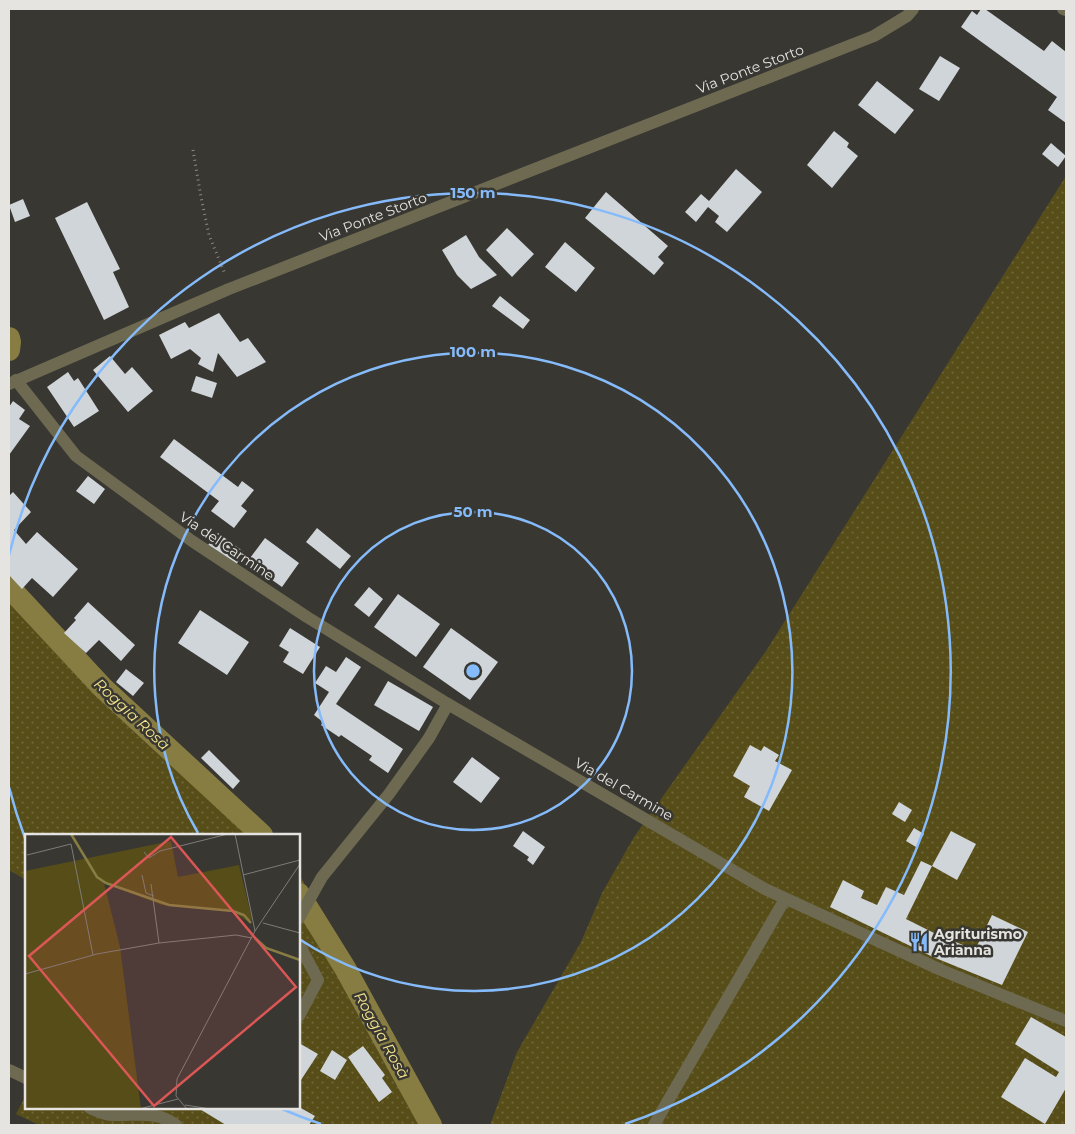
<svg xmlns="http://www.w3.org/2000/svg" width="1075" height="1134" font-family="Montserrat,sans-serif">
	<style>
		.park { fill: url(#park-dots) }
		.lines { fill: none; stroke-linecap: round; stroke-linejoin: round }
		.canal { stroke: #877d42; stroke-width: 22 }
		.building { fill: #d0d5da }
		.path { stroke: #8b8a86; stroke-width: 3; stroke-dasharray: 1 4; stroke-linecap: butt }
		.service { stroke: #6e6a52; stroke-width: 12 }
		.minor { stroke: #6e6a52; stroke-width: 12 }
		.tertiary { stroke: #6e6a52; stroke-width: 12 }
		.ring { fill: none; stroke: #86bbfb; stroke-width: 2.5 }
		.labels { text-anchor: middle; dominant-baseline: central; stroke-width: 5; stroke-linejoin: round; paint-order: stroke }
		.street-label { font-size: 14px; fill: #e5e4e1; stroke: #383732 }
		.poi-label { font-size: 14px; font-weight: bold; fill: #e5e4e1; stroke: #383732; text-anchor: start }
		.water-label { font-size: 15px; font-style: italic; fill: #f5e58d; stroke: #383732 }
		.inset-river { fill: none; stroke: #877d42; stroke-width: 2.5 }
		.inset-road { fill: none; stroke: #7d7c78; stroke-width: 1 }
		.view { fill: #da5756; fill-opacity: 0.15; stroke: #da5756; stroke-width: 2.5 }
		.inset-edge { fill: none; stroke: #e5e4e1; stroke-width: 2.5 }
		.centre { fill: #86bbfb; stroke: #383732; stroke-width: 2.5 }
		.ring-label { font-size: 15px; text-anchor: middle; font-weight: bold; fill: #86bbfb; stroke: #383732; stroke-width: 5; stroke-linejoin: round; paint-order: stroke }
	</style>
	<defs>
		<pattern id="park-dots" width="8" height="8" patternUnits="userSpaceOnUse" patternTransform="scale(1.25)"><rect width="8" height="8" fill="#574d18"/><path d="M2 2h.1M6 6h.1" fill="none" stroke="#6f6639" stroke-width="1.8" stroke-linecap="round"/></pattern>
	</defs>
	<rect width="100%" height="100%" fill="#383732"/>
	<path class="park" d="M 1066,176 L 1066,1125 L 490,1125 L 517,1052 L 581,942 L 602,893 L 634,837 L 766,651 Z
		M 9,577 L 87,662 L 270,835 L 26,835 L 26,880 L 9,870 Z
		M 299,874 L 318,907 L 436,1125 L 39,1125 L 16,1114 L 26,1095 L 26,1108 L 299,1108 Z"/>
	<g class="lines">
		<path class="canal" d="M 9,338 L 10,342 L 9,350
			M 9,587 L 102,687 L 262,835
			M 299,894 L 345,968 L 431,1125"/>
	</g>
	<path class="building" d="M 981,9 L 985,9 L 1044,51 L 1052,41 L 1066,52 L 1066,123 L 1048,110 L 1057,97 L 961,27 L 972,11 L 977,15 Z
		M 940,56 L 960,68 L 939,101 L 919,89 Z
		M 877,81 L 914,110 L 895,134 L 858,105 Z
		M 834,131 L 849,143 L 847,147 L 858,156 L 832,188 L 807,165 Z
		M 1051,143 L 1066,156 L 1058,167 L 1042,154 Z
		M 736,169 L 762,192 L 727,232 L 715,222 L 719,216 L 708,207 L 696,222 L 685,212 L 701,194 L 709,201 Z
		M 606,192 L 668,246 L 658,257 L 664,263 L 654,275 L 585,218 Z
		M 23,199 L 30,216 L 15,222 L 9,205 Z
		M 87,202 L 120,269 L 113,272 L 129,307 L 104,320 L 55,218 Z
		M 507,228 L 534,254 L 512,277 L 486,250 Z
		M 466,235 L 479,257 L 497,275 L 471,289 L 457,275 L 442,250 Z
		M 565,242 L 595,268 L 576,292 L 545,267 Z
		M 500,296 L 530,320 L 523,329 L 492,306 Z
		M 219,313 L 240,342 L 248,338 L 266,362 L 237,377 L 218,353 L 213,372 L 198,364 L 201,358 L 190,349 L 171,359 L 159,335 L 185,322 L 189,328 Z
		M 110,356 L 125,374 L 132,367 L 153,391 L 128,412 L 93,370 Z
		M 68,372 L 74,381 L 78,378 L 99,411 L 74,427 L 47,387 Z
		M 196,376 L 217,383 L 212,398 L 191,391 Z
		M 13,401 L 25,410 L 19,419 L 30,426 L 9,455 L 9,407 Z
		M 174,439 L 238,487 L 242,481 L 254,490 L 241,506 L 247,511 L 234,528 L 211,511 L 219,501 L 160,457 Z
		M 88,476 L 105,489 L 94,504 L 76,491 Z
		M 13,492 L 31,512 L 14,530 L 26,544 L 37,532 L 78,569 L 53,597 L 32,578 L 22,589 L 9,575 L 9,496 Z
		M 317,528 L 351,556 L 340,569 L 306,542 Z
		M 218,533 L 244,552 L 236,565 L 208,545 Z
		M 265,538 L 299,563 L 282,587 L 247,562 Z
		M 369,587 L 383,599 L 369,617 L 354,605 Z
		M 398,594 L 440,624 L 416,657 L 374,627 Z
		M 88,602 L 135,645 L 121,661 L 99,640 L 86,653 L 64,633 L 76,620 L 74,618 Z
		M 200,610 L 249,642 L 227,675 L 178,643 Z
		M 290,628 L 320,647 L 303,674 L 283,662 L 289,652 L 279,646 Z
		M 451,628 L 498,662 L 470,700 L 423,667 Z
		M 346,657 L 361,667 L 336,704 L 403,749 L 388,773 L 369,760 L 372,756 L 341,735 L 339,737 L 321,725 L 323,722 L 314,715 L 329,692 L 315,683 L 326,666 L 336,672 Z
		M 126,669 L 144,683 L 133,696 L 116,682 Z
		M 388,681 L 433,707 L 419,731 L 374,705 Z
		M 750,745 L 761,751 L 764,746 L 779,755 L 775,761 L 792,770 L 769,811 L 744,797 L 750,786 L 733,776 Z
		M 209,750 L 240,781 L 233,789 L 201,758 Z
		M 472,757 L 500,778 L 481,803 L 453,782 Z
		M 899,802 L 912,810 L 905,822 L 892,814 Z
		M 914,828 L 924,834 L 916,847 L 906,841 Z
		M 523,831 L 545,847 L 533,865 L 527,860 L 529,857 L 513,846 Z
		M 951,831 L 976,844 L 957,880 L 932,866 Z
		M 921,861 L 932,866 L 906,919 L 934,933 L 975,950 L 992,915 L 1028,932 L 1002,985 L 933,957 L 830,907 L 843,880 L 864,891 L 861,898 L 877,905 L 886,887 L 904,895 Z
		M 1031,1017 L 1066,1037 L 1066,1088 L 1045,1124 L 1001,1097 L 1025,1058 L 1056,1077 L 1059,1072 L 1015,1044 Z
		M 299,1043 L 318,1054 L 301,1080 L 299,1079 Z
		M 363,1046 L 385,1075 L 382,1078 L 392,1092 L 379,1102 L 348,1057 Z
		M 332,1050 L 347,1060 L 335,1080 L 320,1071 Z
		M 299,1107 L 315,1116 L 309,1125 L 226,1125 L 198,1108 Z"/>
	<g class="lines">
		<path class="path" d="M 193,150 L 201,197 L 209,235 L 225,274"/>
		<path class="service" d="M 299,918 L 322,877 L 389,794 L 429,738 L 448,704
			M 299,944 L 318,980 L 299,1016
			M 9,1070 L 26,1078
			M 90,1108 C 97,1111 105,1115 113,1115 C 135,1116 157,1110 176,1125"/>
		<path class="minor" d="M 1063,9 L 1066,10
			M 16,380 L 76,456 L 192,541 L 307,617 L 448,704 L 765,889 L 941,970 L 1066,1021
			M 654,1125 L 785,899"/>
		<path class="tertiary" d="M 9,384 L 229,289 L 874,36 L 907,16 L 913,9"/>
	</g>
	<g class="ring">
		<circle cx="473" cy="671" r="159"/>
		<path d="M198 833A319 319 0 1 1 299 939"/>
		<path d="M321 1124A478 478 0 0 1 282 1109M25 838A478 478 0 0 1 9 787M9 555A478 478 0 1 1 625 1124"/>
	</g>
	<defs>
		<symbol id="restaurant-bare" viewBox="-9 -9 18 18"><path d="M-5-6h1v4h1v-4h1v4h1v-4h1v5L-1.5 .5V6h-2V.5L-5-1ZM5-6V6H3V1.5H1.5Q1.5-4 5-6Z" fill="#86bbfb" stroke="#383732" stroke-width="2.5" paint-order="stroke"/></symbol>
	</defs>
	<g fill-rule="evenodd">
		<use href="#restaurant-bare" x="905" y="928" width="28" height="28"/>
	</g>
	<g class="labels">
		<g class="street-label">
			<text transform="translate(750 69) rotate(-21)">Via Ponte Storto</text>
			<text transform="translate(373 217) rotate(-21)">Via Ponte Storto</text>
			<text transform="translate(227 546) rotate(34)">Via del Carmine</text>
			<text transform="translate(624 789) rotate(30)">Via del Carmine</text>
		</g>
		<g class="poi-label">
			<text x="934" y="934">Agriturismo<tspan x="934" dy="16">Arianna</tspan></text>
		</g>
		<g class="water-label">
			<text transform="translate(132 714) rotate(43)">Roggia Rosà</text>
			<text transform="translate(382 1035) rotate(61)">Roggia Rosà</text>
		</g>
	</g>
	<g transform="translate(25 834)">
		<rect width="275" height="275" fill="#383732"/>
		<path d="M 146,7 L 153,43 L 214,31 L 227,85 L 223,88 L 209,78 L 137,71 L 79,49 L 95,113 L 116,275 L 0,275 L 0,37 Z" fill="#574d18"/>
		<path class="inset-river" d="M 46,0 L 72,43 L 81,49 L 144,71 L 208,77 L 219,81 L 226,89M 230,104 L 241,114 L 275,126"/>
		<path class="inset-road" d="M 210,0 L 230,97M 119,18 L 124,24 L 135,17 L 203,0M 2,21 L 46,10 L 68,121M 117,41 L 121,59 L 129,62M 218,41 L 275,26M 126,50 L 134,109M 238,89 L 275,99M 0,140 L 72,120 L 134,109 L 211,101 L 227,104M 160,271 L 186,275M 114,275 L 153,265M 162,275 L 151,262 L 152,245 L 230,97 L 275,30"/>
		<path class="view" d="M 146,3 L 271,153 L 129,272 L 4,122 Z"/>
		<rect width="275" height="275" class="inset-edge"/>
	</g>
	<circle cx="473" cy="671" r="8" class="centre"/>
	<g class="ring-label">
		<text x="473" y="198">150 m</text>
		<text x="473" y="357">100 m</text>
		<text x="473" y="517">50 m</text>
	</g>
	<rect width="1075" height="1134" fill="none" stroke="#e5e4e1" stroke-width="20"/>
</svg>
